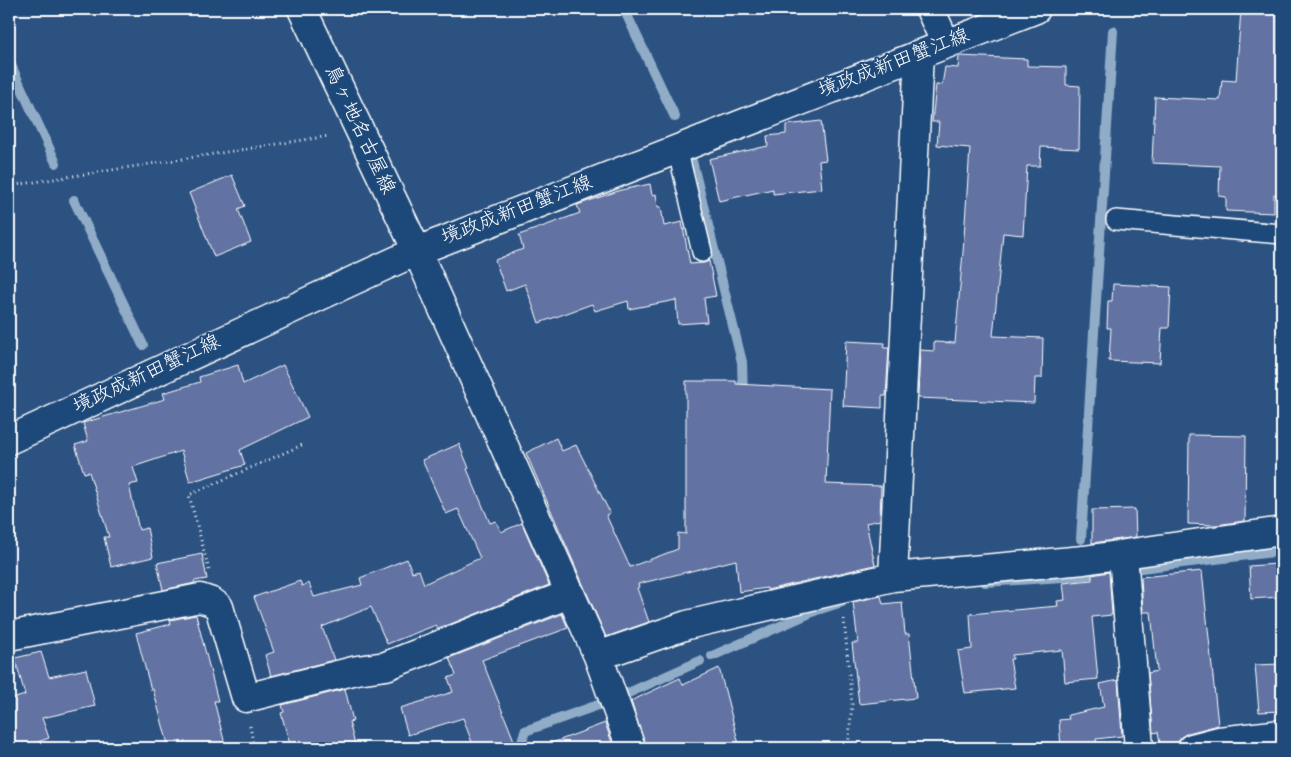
<svg xmlns="http://www.w3.org/2000/svg" width="1291" height="757" font-family="'Indie Flower','Klee One',sans-serif">
	<style>
		.lines { fill: none; stroke-linecap: round; stroke-linejoin: round }
		.stream { stroke: #90acc7; stroke-width: 10 }
		.building { fill: #6273a3; stroke: #fff }
		.service-casing { stroke: #fff; stroke-width: 22 }
		.minor-casing { stroke: #fff; stroke-width: 31 }
		.secondary-casing { stroke: #fff; stroke-width: 31 }
		.path { stroke: #fff; stroke-width: 3; stroke-dasharray: 1 4; stroke-linecap: butt }
		.service { stroke: #1f4a7a; stroke-width: 19 }
		.minor { stroke: #1f4a7a; stroke-width: 28 }
		.secondary { stroke: #1f4a7a; stroke-width: 28 }
		.labels { text-anchor: middle; dominant-baseline: central; stroke-width: 4; stroke-linejoin: round; paint-order: stroke }
		.street-label { font-size: 20px; fill: #fff; stroke: #1f4a7a }
	</style>
	<rect width="100%" height="100%" fill="#2c5282"/>
	<filter id="ink" filterUnits="userSpaceOnUse"><feTurbulence type="fractalNoise" baseFrequency=".02" numOctaves="2"/><feDisplacementMap in="SourceGraphic" scale="10" xChannelSelector="R" yChannelSelector="G"/><feConvolveMatrix kernelMatrix="1 2 1 2 8 2 1 2 1" color-interpolation-filters="sRGB"/></filter>
	<g filter="url(#ink)">
		<g class="lines">
			<path class="stream" d="M 624,9 L 675,117
				M 9,61 L 56,163
				M 692,161 L 742,362 L 743,397
				M 74,200 L 143,345
				M 1081,539 L 1113,31
				M 1141,568 L 1282,551
				M 985,582 L 1078,576 L 1109,572
				M 712,656 L 817,610 L 842,602
				M 626,694 L 700,661
				M 520,748 L 525,731 L 601,704"/>
		</g>
		<path class="building" d="M 1241,9 L 1282,9 L 1282,195 L 1274,194 L 1274,213 L 1226,211 L 1226,197 L 1219,196 L 1220,166 L 1152,163 L 1155,97 L 1220,100 L 1222,80 L 1236,81 Z
			M 959,56 L 1027,59 L 1027,66 L 1066,67 L 1066,85 L 1080,86 L 1079,149 L 1041,147 L 1040,166 L 1027,166 L 1023,235 L 1003,233 L 993,336 L 1043,338 L 1042,378 L 1035,378 L 1034,403 L 918,398 L 920,350 L 934,351 L 934,342 L 955,343 L 963,252 L 970,148 L 937,145 L 939,122 L 932,122 L 936,85 L 942,85 L 945,67 L 958,68 Z
			M 821,121 L 826,160 L 819,161 L 822,189 L 773,194 L 773,189 L 719,201 L 709,159 L 768,146 L 767,136 L 786,134 L 786,125 Z
			M 232,175 L 245,206 L 238,209 L 251,242 L 214,257 L 189,193 Z
			M 650,184 L 652,195 L 656,194 L 658,207 L 661,207 L 664,226 L 682,222 L 690,264 L 704,263 L 709,261 L 716,296 L 704,298 L 707,322 L 678,324 L 676,300 L 629,309 L 628,301 L 595,311 L 592,304 L 539,323 L 525,284 L 506,291 L 495,260 L 523,249 L 519,235 L 580,213 L 577,205 L 580,204 L 621,190 Z
			M 1113,284 L 1171,287 L 1169,328 L 1162,328 L 1160,363 L 1109,361 L 1111,328 L 1107,328 L 1108,301 L 1112,301 Z
			M 846,341 L 885,343 L 884,348 L 889,348 L 886,396 L 882,396 L 882,408 L 843,406 Z
			M 238,365 L 243,384 L 283,365 L 308,417 L 240,450 L 245,465 L 190,482 L 181,451 L 133,467 L 138,483 L 129,485 L 139,530 L 147,528 L 153,557 L 111,567 L 104,537 L 109,537 L 89,472 L 84,473 L 75,445 L 88,441 L 83,423 L 165,399 L 163,393 L 200,382 L 199,377 Z
			M 686,381 L 736,381 L 736,384 L 830,389 L 826,484 L 881,486 L 880,520 L 866,523 L 875,565 L 767,590 L 767,588 L 739,592 L 736,560 L 638,584 L 639,587 L 637,588 L 649,622 L 606,637 L 526,453 L 556,438 L 562,451 L 576,445 L 610,513 L 606,515 L 630,567 L 678,549 L 678,533 L 686,534 Z
			M 1189,435 L 1246,436 L 1245,521 L 1216,525 L 1188,524 Z
			M 459,444 L 469,468 L 467,469 L 490,523 L 496,521 L 501,532 L 522,523 L 549,585 L 438,629 L 436,625 L 387,644 L 371,607 L 322,627 L 334,660 L 271,676 L 265,655 L 274,652 L 254,597 L 300,581 L 302,586 L 309,583 L 314,597 L 362,585 L 360,578 L 407,559 L 412,572 L 419,570 L 424,584 L 480,558 L 458,509 L 446,514 L 422,460 Z
			M 1135,509 L 1136,537 L 1092,543 L 1092,510 Z
			M 202,554 L 207,579 L 194,581 L 195,583 L 163,590 L 157,563 Z
			M 1277,564 L 1279,597 L 1251,599 L 1249,566 Z
			M 1202,571 L 1218,725 L 1188,733 L 1181,737 L 1177,746 L 1161,748 L 1158,732 L 1153,733 L 1148,673 L 1157,671 L 1151,612 L 1143,612 L 1141,577 Z
			M 1109,572 L 1112,615 L 1092,617 L 1098,679 L 1065,682 L 1062,650 L 1012,655 L 1013,659 L 1010,659 L 1015,688 L 965,693 L 958,651 L 972,649 L 970,614 L 1058,606 L 1057,601 L 1065,600 L 1063,583 L 1092,580 L 1092,575 Z
			M 881,596 L 883,604 L 902,602 L 905,634 L 909,634 L 916,698 L 859,704 L 852,643 L 858,643 L 853,602 Z
			M 562,614 L 568,628 L 482,660 L 517,748 L 474,748 L 463,718 L 408,735 L 400,708 L 453,692 L 448,678 L 456,675 L 449,658 Z
			M 196,615 L 218,701 L 214,701 L 226,748 L 169,748 L 153,689 L 151,690 L 136,633 L 171,624 L 170,620 Z
			M 41,652 L 49,677 L 86,669 L 95,706 L 42,718 L 49,738 L 21,748 L 9,748 L 9,700 L 25,695 L 15,658 Z
			M 1282,664 L 1282,711 L 1259,712 L 1255,665 Z
			M 719,668 L 740,748 L 646,748 L 631,701 L 680,678 L 683,685 Z
			M 1118,680 L 1122,736 L 1096,739 L 1097,748 L 1061,748 L 1059,720 L 1069,719 L 1068,715 L 1104,707 L 1100,684 Z
			M 345,689 L 353,721 L 349,722 L 356,748 L 291,748 L 281,713 L 284,712 L 282,705 Z
			M 605,723 L 614,748 L 544,748 L 544,746 Z"/>
		<g class="lines">
			<defs>
				<path id="service" d="M 677,148 L 702,252
					M 1116,220 L 1282,234"/>
				<path id="minor" d="M 930,9 L 946,44
					M 417,251 L 598,656 L 631,748
					M 1123,555 L 1139,748
					M 893,577 L 919,54
					M 9,636 L 200,598 L 212,602 L 219,607 L 246,698 L 357,670 L 386,666 L 569,594
					M 598,656 L 687,625 L 893,577 L 1084,560 L 1282,531
					M 1192,748 L 1219,741 L 1282,734"/>
				<path id="secondary" d="M 302,9 L 417,251
					M 9,440 L 417,251 L 1036,9"/>
			</defs>
			<use href="#service" class="service-casing"/>
			<use href="#minor" class="minor-casing"/>
			<use href="#secondary" class="secondary-casing"/>
			<path class="path" d="M 9,186 L 329,136
				M 209,570 L 189,495 L 302,445
				M 844,619 L 852,704 L 848,748
				M 250,726 L 254,748"/>
			<use href="#service" class="service"/>
			<use href="#minor" class="minor"/>
			<use href="#secondary" class="secondary"/>
		</g>
	</g>
	<g class="labels">
		<g class="street-label">
			<text transform="translate(894 64) rotate(-21)">境政成新田蟹江線</text>
			<text transform="translate(359 130) rotate(65)">鳥ヶ地名古屋線</text>
			<text transform="translate(517 211) rotate(-21)">境政成新田蟹江線</text>
			<text transform="translate(147 375) rotate(-25)">境政成新田蟹江線</text>
		</g>
	</g>
	<rect width="1291" height="757" fill="none" stroke="#1f4a7a" stroke-width="30"/>
	<rect x="15" y="15" width="1261" height="727" fill="none" stroke="#fff" stroke-width="2" filter="url(#ink)"/>
</svg>
